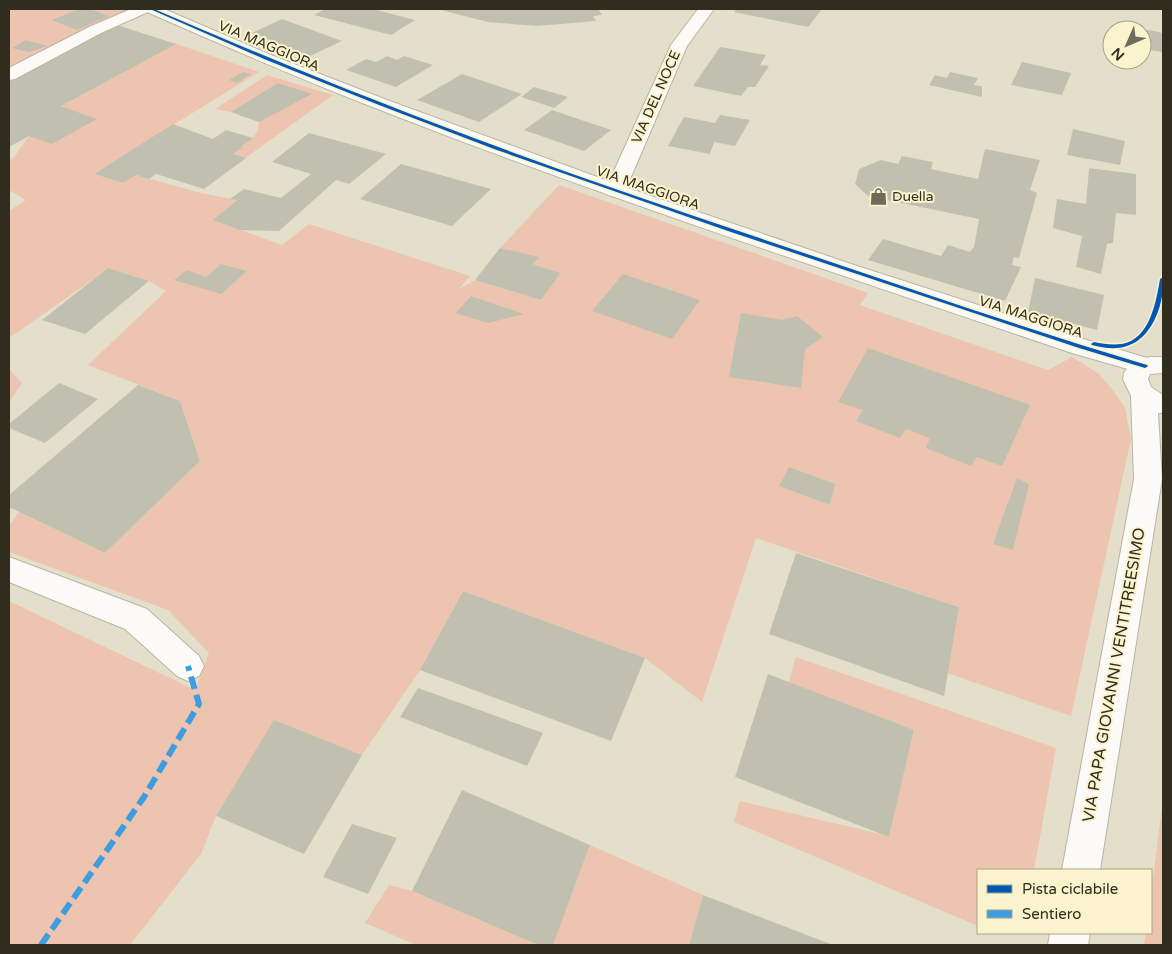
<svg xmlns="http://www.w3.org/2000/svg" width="1172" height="954" font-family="'Varela Round',sans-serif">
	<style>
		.green { fill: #edc4af }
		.building { fill: #c1c0b0 }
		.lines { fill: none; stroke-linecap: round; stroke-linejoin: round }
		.minor-casing { stroke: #b9b5a5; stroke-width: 2 }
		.tertiary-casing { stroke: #b9b5a5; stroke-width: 2 }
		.secondary-casing { stroke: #b9b5a5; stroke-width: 2 }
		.minor { fill: #fbfaf7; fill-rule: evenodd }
		.tertiary { fill: #fbfaf7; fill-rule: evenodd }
		.secondary { fill: #fbfaf7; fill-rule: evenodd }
		.quiet { stroke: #3e9de0; stroke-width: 6; stroke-dasharray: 13 6; stroke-linecap: butt }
		.cycleway-casing { stroke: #fbf3cd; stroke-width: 3 }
		.cycleway { fill: #0057b8; fill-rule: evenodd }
		.labels { text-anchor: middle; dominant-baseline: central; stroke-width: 4; stroke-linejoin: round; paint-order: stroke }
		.far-street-label { font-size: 14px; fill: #302d1e; stroke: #fbf3cd }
		.far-poi-label { font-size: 14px; fill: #302d1e; stroke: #fbf3cd; text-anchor: start }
		.street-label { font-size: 16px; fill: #302d1e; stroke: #fbf3cd }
	</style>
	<rect width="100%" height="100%" fill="#e4dfca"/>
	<path class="green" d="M 9,9 L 128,9 L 124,15 L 92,25 L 9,69 Z
		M 174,43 L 259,72 L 94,174 L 123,183 L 136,175 L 201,193 L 237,200 L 214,220 L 282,245 L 309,224 L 470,276 L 459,289 L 475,280 L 541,300 L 561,273 L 533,264 L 538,257 L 500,248 L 559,185 L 868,293 L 860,305 L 1048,370 L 1072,357 L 1098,373 L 1112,389 L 1125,408 L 1131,439 L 1071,716 L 947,673 L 959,607 L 756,538 L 702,702 L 645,658 L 463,591 L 420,670 L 362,755 L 274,721 L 216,816 L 201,854 L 130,945 L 9,945 L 9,601 L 195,690 L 209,653 L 168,610 L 9,552 L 9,526 L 19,512 L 105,553 L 200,461 L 180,401 L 88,365 L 166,291 L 147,280 L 108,269 L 9,338 L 9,211 L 26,200 L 9,190 L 9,161 L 14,157 L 29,136 L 96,119 L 61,106 Z
		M 267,75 L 333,95 L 212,182 L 192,176 L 253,138 L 258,130 L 259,122 L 231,112 L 215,109 Z
		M 9,369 L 22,383 L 9,403 Z
		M 796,657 L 1056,748 L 1034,870 L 978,870 L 978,926 L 734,822 L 740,801 L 889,836 L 914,730 L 787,689 Z
		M 1163,800 L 1163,945 L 1144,945 L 1146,933 L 1151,933 L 1151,895 Z
		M 590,845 L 703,895 L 689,945 L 553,945 Z
		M 389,885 L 412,891 L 538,945 L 416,945 L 365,923 Z"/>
	<path class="building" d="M 79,9 L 90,9 L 109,16 L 77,30 L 52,20 Z
		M 325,9 L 373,9 L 415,20 L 391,35 L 314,15 Z
		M 437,9 L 598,9 L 602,15 L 593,16 L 596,21 L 537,26 L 488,22 Z
		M 737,9 L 822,9 L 808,27 L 734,12 Z
		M 282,19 L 342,41 L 310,56 L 252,33 Z
		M 114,24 L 176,44 L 61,106 L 97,119 L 52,144 L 29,136 L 9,147 L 9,80 Z
		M 1128,26 L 1163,33 L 1163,52 L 1142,49 L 1142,30 L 1126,30 Z
		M 26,40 L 47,46 L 29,52 L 12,48 Z
		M 720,47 L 766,55 L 760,65 L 769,66 L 755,87 L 748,87 L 741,96 L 693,86 Z
		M 387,56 L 397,60 L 404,56 L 433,65 L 396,87 L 346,70 L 366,59 L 376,62 Z
		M 1022,62 L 1071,73 L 1062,95 L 1011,85 Z
		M 243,72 L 251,74 L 237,83 L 229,80 Z
		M 950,72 L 978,78 L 974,85 L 982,86 L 982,97 L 929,85 L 935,75 L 947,78 Z
		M 462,74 L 522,94 L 479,122 L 417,100 Z
		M 278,83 L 312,94 L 259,122 L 231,112 Z
		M 534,87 L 568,97 L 554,108 L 521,97 Z
		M 552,110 L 611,130 L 584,151 L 524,130 Z
		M 720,115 L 750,120 L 735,146 L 714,142 L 710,154 L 668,146 L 684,117 L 715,123 Z
		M 173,124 L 213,139 L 226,130 L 253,138 L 240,147 L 242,148 L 233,154 L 246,158 L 204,189 L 156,174 L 149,179 L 136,175 L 123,183 L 94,174 Z
		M 1073,129 L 1125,141 L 1120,165 L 1067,155 Z
		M 309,133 L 386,154 L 349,184 L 336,180 L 279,231 L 240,230 L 213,220 L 237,200 L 230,199 L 244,189 L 281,198 L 311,174 L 272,162 Z
		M 985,149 L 1040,160 L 1030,190 L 1037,193 L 1019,258 L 1014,257 L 1012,265 L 1021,267 L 1005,301 L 868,260 L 883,239 L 941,256 L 948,245 L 970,252 L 974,247 L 979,219 L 868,196 L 855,184 L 859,169 L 881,160 L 898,164 L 902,156 L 933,162 L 931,169 L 978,179 Z
		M 401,164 L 491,189 L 452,226 L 360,199 Z
		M 1089,168 L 1136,174 L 1136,215 L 1116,213 L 1113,243 L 1107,244 L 1101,274 L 1076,267 L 1082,236 L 1053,228 L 1057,199 L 1086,204 Z
		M 500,248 L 539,257 L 533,264 L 561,273 L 541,300 L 475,280 Z
		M 221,264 L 247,271 L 221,294 L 174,280 L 187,270 L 206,277 Z
		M 108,268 L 149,281 L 85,334 L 42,320 Z
		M 623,274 L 700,300 L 672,339 L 592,311 Z
		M 1035,278 L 1104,295 L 1097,330 L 1028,312 Z
		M 471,296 L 524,314 L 488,323 L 456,313 Z
		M 741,313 L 782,320 L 797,316 L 823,337 L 805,349 L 801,388 L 729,377 Z
		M 868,348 L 1030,405 L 1002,466 L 977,457 L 971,466 L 926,448 L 930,438 L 906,429 L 900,438 L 856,421 L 863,410 L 838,402 Z
		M 59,383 L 98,399 L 45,443 L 9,428 L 9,424 Z
		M 138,385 L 180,401 L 200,461 L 105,553 L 9,507 L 9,495 Z
		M 789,467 L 835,484 L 830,505 L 779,486 Z
		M 1017,478 L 1029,484 L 1013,550 L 993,544 Z
		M 796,553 L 959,607 L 944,696 L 769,634 Z
		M 463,591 L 645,658 L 611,741 L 420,670 Z
		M 768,674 L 914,730 L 889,837 L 735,777 Z
		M 418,688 L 543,733 L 527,766 L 400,717 Z
		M 274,720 L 362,755 L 304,854 L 216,816 Z
		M 462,790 L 590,845 L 553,945 L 538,945 L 412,891 Z
		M 352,824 L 397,838 L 368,894 L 323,877 Z
		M 703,895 L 833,945 L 689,945 Z"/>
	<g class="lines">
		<defs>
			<path id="minor" d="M 131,9 L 151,9 L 148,12 L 101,33 L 15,79 L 9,80 L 9,68 L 89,27 Z
				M 698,9 L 714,9 L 687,46 L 625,191 L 622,195 L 615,197 L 608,195 L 605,191 L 671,45 Z
				M 9,557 L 147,609 L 199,656 L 204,666 L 199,676 L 188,681 L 177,676 L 125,629 L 9,582 Z"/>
			<path id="tertiary" d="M 144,9 L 164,9 L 271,55 L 387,100 L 619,185 L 854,265 L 1090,341 L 1154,360 L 1157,366 L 1154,372 L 1145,374 L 1072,353 C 839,274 605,198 375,108 C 298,78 222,45 147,12 Z"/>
			<path id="secondary" d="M 1150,357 L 1163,357 L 1163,373 L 1150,374 L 1148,379 L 1151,387 L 1163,395 L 1163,413 L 1158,413 L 1162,479 L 1100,870 L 1062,870 L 1134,479 L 1131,396 L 1123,379 L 1124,373 L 1132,362 Z
				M 1050,933 L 1090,933 L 1088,945 L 1048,945 Z"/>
		</defs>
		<use href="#minor" class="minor-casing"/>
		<use href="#tertiary" class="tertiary-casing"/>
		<use href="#secondary" class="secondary-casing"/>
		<use href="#minor" class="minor"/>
		<use href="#tertiary" class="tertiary"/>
		<use href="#secondary" class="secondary"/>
		<path class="quiet" d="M 41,945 L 144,797 L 199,704 L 188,666"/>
		<defs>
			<path id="cycleway" d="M 150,9 L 154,9 C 229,41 304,73 380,102 C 524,159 672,209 819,258 C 928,295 1037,332 1147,365 L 1148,366 L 1145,368 L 1079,348 L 728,231 L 494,149 L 379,105 L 264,59 Z
				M 1163,277 C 1165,302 1153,338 1127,346 C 1116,350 1103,348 1092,345 L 1091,344 L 1094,342 C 1103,344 1112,345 1122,344 C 1150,339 1156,302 1160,279 Z"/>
		</defs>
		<use href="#cycleway" class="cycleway-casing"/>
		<use href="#cycleway" class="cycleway"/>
	</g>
	<defs>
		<symbol id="shop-bare" viewBox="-9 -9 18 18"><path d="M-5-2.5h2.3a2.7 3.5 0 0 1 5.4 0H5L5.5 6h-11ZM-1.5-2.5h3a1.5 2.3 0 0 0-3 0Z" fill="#6f6b5a" stroke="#fbf3cd" stroke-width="2.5" paint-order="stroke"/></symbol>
	</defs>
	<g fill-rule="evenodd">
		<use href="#shop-bare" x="866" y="184" width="25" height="25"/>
	</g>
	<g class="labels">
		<g class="far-street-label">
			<text transform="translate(269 46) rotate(23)">VIA MAGGIORA</text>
			<text transform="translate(656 97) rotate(-66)">VIA DEL NOCE</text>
			<text transform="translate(648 188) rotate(19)">VIA MAGGIORA</text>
			<text transform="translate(1031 317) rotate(18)">VIA MAGGIORA</text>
		</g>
		<g class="far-poi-label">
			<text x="892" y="196">Duella</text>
		</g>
		<g class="street-label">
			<text transform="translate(1114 675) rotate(-80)">VIA PAPA GIOVANNI VENTITREESIMO</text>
		</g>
	</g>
	<rect width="1172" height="954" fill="none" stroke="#302d1e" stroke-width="20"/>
	<rect x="977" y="869" width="175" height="65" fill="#fbf3cd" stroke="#aaa487"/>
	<rect x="987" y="885" width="25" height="8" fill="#0057b8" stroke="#aaa487"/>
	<text x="1022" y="894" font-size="15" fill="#302d1e">Pista ciclabile</text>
	<rect x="987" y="910" width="25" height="8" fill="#3e9de0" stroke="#aaa487"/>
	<text x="1022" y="919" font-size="15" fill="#302d1e">Sentiero</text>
	<g transform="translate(1127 45) rotate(225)"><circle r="24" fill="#fbf3cd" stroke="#aaa487"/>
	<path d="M0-4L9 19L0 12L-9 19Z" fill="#6f6b5a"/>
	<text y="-8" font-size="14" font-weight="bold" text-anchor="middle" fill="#302d1e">N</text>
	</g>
</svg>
